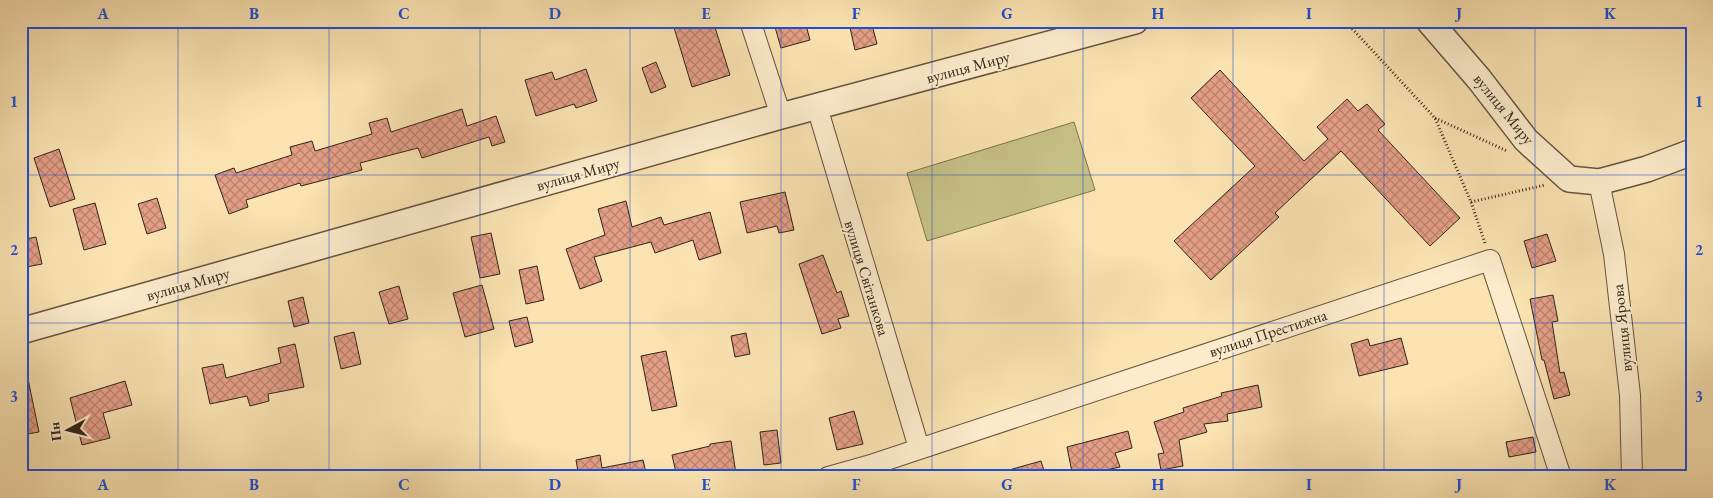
<svg xmlns="http://www.w3.org/2000/svg" width="1713" height="498" font-family="'EB Garamond',serif">
	<style>
		.garden { fill: #c6c186; stroke: #7c7350 }
		.building { fill: url(#building-cross-hatch); stroke: #312519 }
		.lines { fill: none; stroke-linecap: round; stroke-linejoin: round }
		.minor-casing { stroke: #63543f; stroke-width: 22 }
		.tertiary-casing { stroke: #63543f; stroke-width: 28 }
		.path { stroke: #312519; stroke-width: 3; stroke-dasharray: 1 2.5; stroke-linecap: butt }
		.minor { stroke: #fceccc; stroke-width: 20 }
		.tertiary { stroke: #fceccc; stroke-width: 25 }
		.grid { fill: none; stroke: #1d4ed8; stroke-width: 1; stroke-opacity: 0.55 }
		.labels { text-anchor: middle; dominant-baseline: central; stroke-width: 4; stroke-linejoin: round; paint-order: stroke }
		.street-label { font-size: 16px; fill: #312519; stroke: #fceccc }
		.neatline { fill: none; stroke: #1d4ed8; stroke-width: 2 }
		.grid-label { font-size: 16px; text-anchor: middle; font-weight: bold; fill: #1d4ed8 }
	</style>
	<defs>
		<pattern id="building-cross-hatch" width="8" height="8" patternUnits="userSpaceOnUse" patternTransform="scale(1.25)"><rect width="8" height="8" fill="#e49e86"/><path d="M0 0l8 8M0 8l8-8" fill="none" stroke="#b9816d"/></pattern>
	</defs>
	<rect width="100%" height="100%" fill="#fae2b1"/>
	<filter id="stains"><feTurbulence type="fractalNoise" baseFrequency=".004" numOctaves="4"/><feColorMatrix values="0 0 0 0 .2 0 0 0 0 .09 0 0 0 0 .02 0 0 0 .5 -.17"/></filter>
	<radialGradient id="worn" r=".72"><stop offset=".6" stop-color="#630" stop-opacity="0"/><stop offset="1" stop-color="#630" stop-opacity=".3"/></radialGradient>
	<path class="garden" d="M 1074,122 L 1095,190 L 927,241 L 907,173 Z"/>
	<path class="building" d="M 672,21 L 713,21 L 730,75 L 692,87 Z
		M 798,21 L 805,21 L 810,40 L 781,48 L 775,27 Z
		M 858,21 L 871,21 L 877,44 L 855,50 L 849,23 Z
		M 656,62 L 666,87 L 651,93 L 642,68 Z
		M 586,69 L 597,101 L 576,108 L 574,104 L 536,116 L 525,80 L 552,72 L 555,80 Z
		M 1220,70 L 1304,161 L 1328,139 L 1317,127 L 1347,99 L 1358,111 L 1367,104 L 1385,124 L 1378,130 L 1460,218 L 1430,246 L 1341,151 L 1275,213 L 1279,217 L 1211,280 L 1174,241 L 1255,166 L 1191,98 Z
		M 462,109 L 467,126 L 496,116 L 505,142 L 492,146 L 489,137 L 422,158 L 418,148 L 360,163 L 362,170 L 301,186 L 300,183 L 246,200 L 248,207 L 229,214 L 215,175 L 234,168 L 236,173 L 292,155 L 290,147 L 312,141 L 315,151 L 372,134 L 369,123 L 387,118 L 391,132 Z
		M 59,149 L 75,199 L 50,207 L 34,158 Z
		M 785,192 L 794,230 L 779,233 L 777,226 L 747,233 L 740,202 Z
		M 157,198 L 166,228 L 147,234 L 138,204 Z
		M 626,201 L 632,227 L 661,217 L 664,225 L 710,212 L 721,253 L 699,260 L 693,240 L 655,253 L 651,242 L 594,257 L 602,281 L 580,289 L 566,249 L 605,235 L 598,209 Z
		M 95,203 L 106,244 L 84,250 L 73,209 Z
		M 491,233 L 500,274 L 480,278 L 471,237 Z
		M 1547,234 L 1556,261 L 1532,268 L 1524,241 Z
		M 36,237 L 42,264 L 21,268 L 21,240 Z
		M 823,255 L 837,293 L 841,291 L 849,316 L 838,319 L 841,328 L 822,334 L 799,264 Z
		M 537,266 L 544,300 L 526,304 L 519,270 Z
		M 482,285 L 494,329 L 465,337 L 453,293 Z
		M 399,286 L 408,319 L 389,324 L 379,292 Z
		M 1553,295 L 1558,321 L 1552,322 L 1560,373 L 1564,372 L 1570,395 L 1554,399 L 1544,360 L 1542,360 L 1530,299 Z
		M 303,297 L 309,323 L 294,327 L 288,301 Z
		M 527,317 L 533,342 L 515,347 L 509,321 Z
		M 354,332 L 361,364 L 341,369 L 334,337 Z
		M 746,333 L 750,354 L 735,357 L 731,336 Z
		M 1401,338 L 1408,364 L 1359,376 L 1351,344 L 1368,339 L 1370,346 Z
		M 295,344 L 304,387 L 268,394 L 269,401 L 250,406 L 247,396 L 210,404 L 202,368 L 223,364 L 226,378 L 281,363 L 278,348 Z
		M 666,351 L 677,406 L 652,411 L 641,356 Z
		M 28,379 L 39,432 L 21,435 L 21,380 Z
		M 125,381 L 132,405 L 103,413 L 110,438 L 82,445 L 70,398 Z
		M 1258,385 L 1262,407 L 1227,414 L 1228,421 L 1204,424 L 1207,432 L 1179,440 L 1183,466 L 1161,470 L 1158,454 L 1164,453 L 1154,422 L 1184,412 L 1183,408 L 1222,396 L 1221,393 Z
		M 854,411 L 863,444 L 837,450 L 829,418 Z
		M 777,430 L 781,463 L 764,465 L 760,432 Z
		M 1128,431 L 1132,448 L 1115,453 L 1120,467 L 1073,477 L 1067,447 Z
		M 1533,437 L 1536,452 L 1509,457 L 1506,442 Z
		M 731,441 L 736,474 L 716,477 L 677,477 L 672,455 L 710,446 L 710,444 Z
		M 600,455 L 602,468 L 643,460 L 647,477 L 579,477 L 576,460 Z
		M 1041,461 L 1046,477 L 1002,477 L 1002,472 Z"/>
	<g class="lines">
		<defs>
			<path id="minor" d="M 750,21 L 781,116
				M 817,107 L 919,448
				M 1599,182 L 1614,254 L 1630,395 L 1632,477
				M 828,477 L 874,464 L 1490,260 L 1561,477"/>
			<path id="tertiary" d="M 1429,21 L 1479,79 L 1526,140 L 1569,179 L 1599,182 L 1647,169 L 1692,152
				M 21,331 L 781,116 L 1135,21"/>
		</defs>
		<use href="#minor" class="minor-casing"/>
		<use href="#tertiary" class="tertiary-casing"/>
		<path class="path" d="M 1345,21 L 1435,118 L 1471,202 L 1485,243
			M 1435,118 L 1507,151
			M 1471,202 L 1545,185"/>
		<use href="#minor" class="minor"/>
		<use href="#tertiary" class="tertiary"/>
	</g>
	<path class="grid" d="M 178,21 L 178,477M 329,21 L 329,477M 480,21 L 480,477M 630,21 L 630,477M 781,21 L 781,477M 932,21 L 932,477M 1083,21 L 1083,477M 1233,21 L 1233,477M 1384,21 L 1384,477M 1535,21 L 1535,477M 21,175 L 1692,175M 21,323 L 1692,323"/>
	<g class="labels">
		<g class="street-label">
			<text transform="translate(968 67) rotate(-15)">вулиця Миру</text>
			<text transform="translate(1504 109) rotate(51)">вулиця Миру</text>
			<text transform="translate(578 174) rotate(-16)">вулиця Миру</text>
			<text transform="translate(867 278) rotate(73)">вулиця Світанкова</text>
			<text transform="translate(188 284) rotate(-16)">вулиця Миру</text>
			<text transform="translate(1622 328) rotate(-96)">вулиця Ярова</text>
			<text transform="translate(1268 333) rotate(-18)">вулиця Престижна</text>
		</g>
	</g>
	<rect width="1713" height="498" fill="none" stroke="#fae2b1" stroke-width="55"/>
	<g transform="translate(68 430) rotate(263)" stroke="#fceccc" stroke-width="4" paint-order="stroke">
	<path d="M0-4L9 19L0 12L-9 19Z" fill="#312519"/>
	<text y="-8" font-size="14" font-weight="bold" text-anchor="middle" fill="#312519">Пн</text>
	</g>
	<rect x="28" y="28" width="1658" height="442" class="neatline"/>
	<g class="grid-label">
		<text x="103" y="19">A</text>
		<text x="254" y="19">B</text>
		<text x="404" y="19">C</text>
		<text x="555" y="19">D</text>
		<text x="706" y="19">E</text>
		<text x="856" y="19">F</text>
		<text x="1007" y="19">G</text>
		<text x="1158" y="19">H</text>
		<text x="1309" y="19">I</text>
		<text x="1459" y="19">J</text>
		<text x="1610" y="19">K</text>
		<text x="14" y="107">1</text>
		<text x="1699" y="107">1</text>
		<text x="14" y="255">2</text>
		<text x="1699" y="255">2</text>
		<text x="14" y="402">3</text>
		<text x="1699" y="402">3</text>
		<text x="103" y="490">A</text>
		<text x="254" y="490">B</text>
		<text x="404" y="490">C</text>
		<text x="555" y="490">D</text>
		<text x="706" y="490">E</text>
		<text x="856" y="490">F</text>
		<text x="1007" y="490">G</text>
		<text x="1158" y="490">H</text>
		<text x="1309" y="490">I</text>
		<text x="1459" y="490">J</text>
		<text x="1610" y="490">K</text>
	</g>
	<rect width="100%" height="100%" filter="url(#stains)"/>
	<rect width="100%" height="100%" fill="url(#worn)"/>
</svg>
